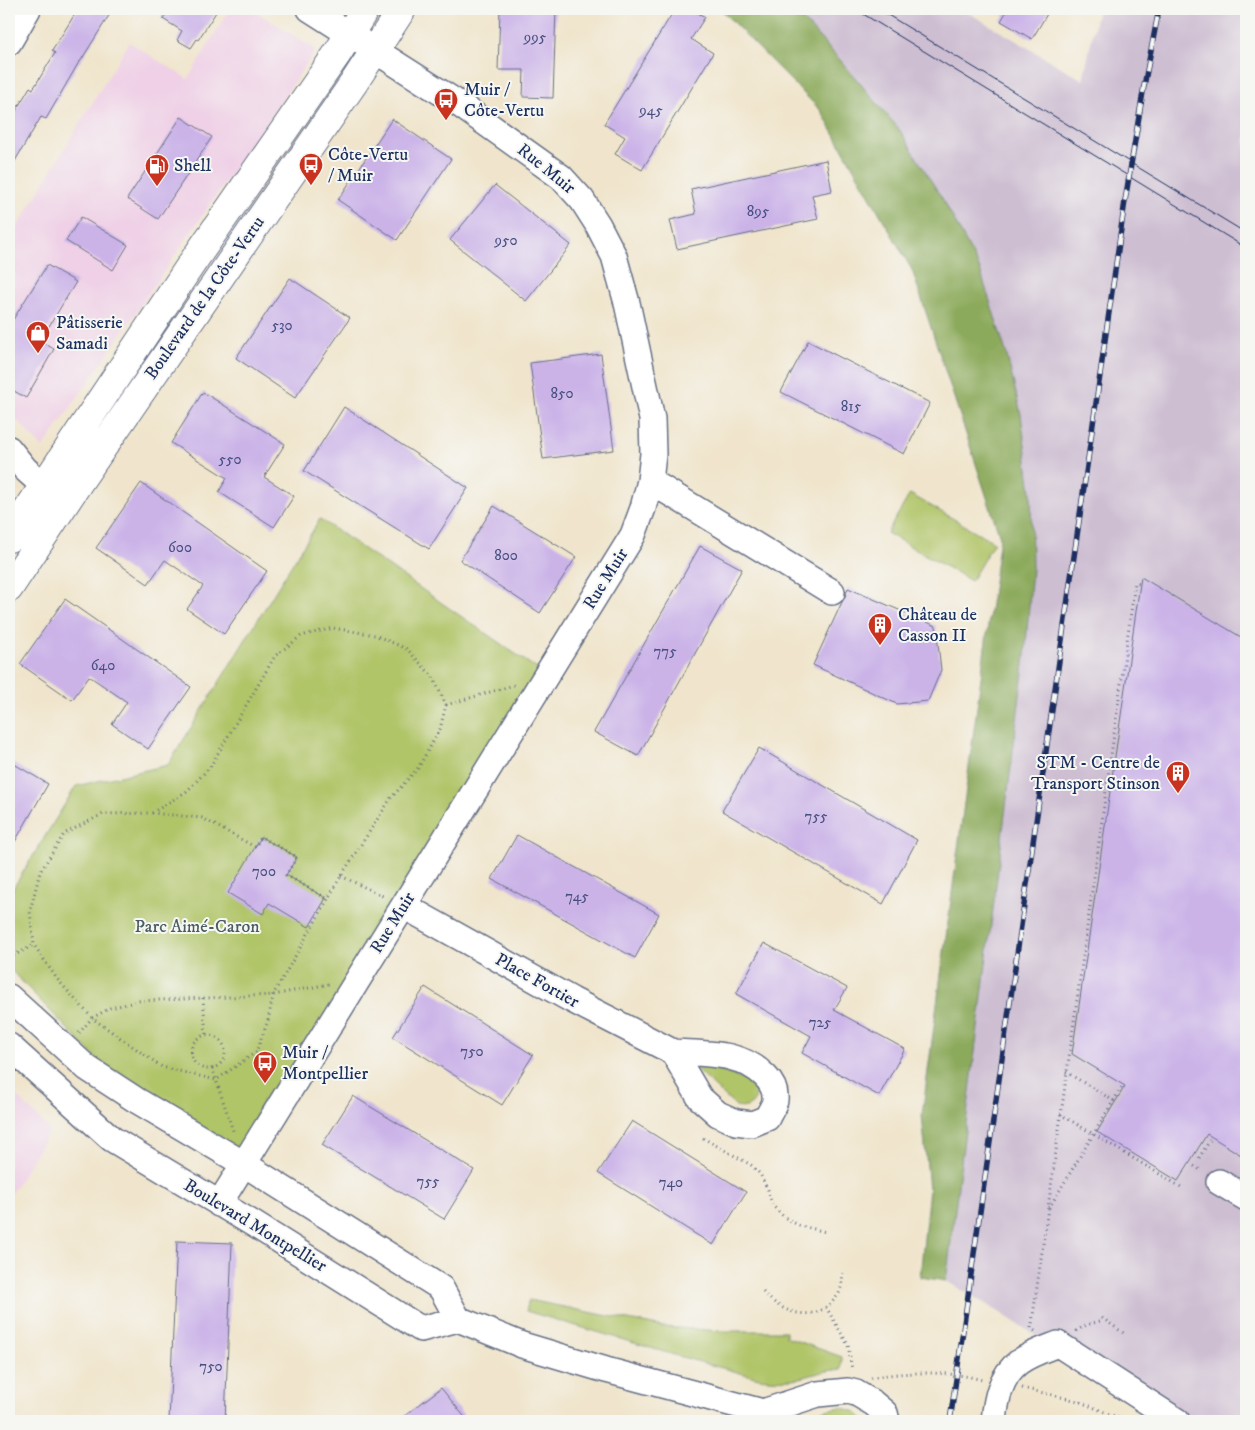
<svg xmlns="http://www.w3.org/2000/svg" width="1255" height="1430" font-family="'IM FELL DW Pica',serif">
	<style>
		.built { fill: #efd0e6 }
		.industrial { fill: #cdbed2 }
		.green { fill: #b0c468; stroke: #667a63 }
		.forest { fill: #8caa5c; stroke: #546c5d }
		.building { fill: #cbb3e8 }
		.lines { fill: none; stroke-linecap: round; stroke-linejoin: round }
		.minor-casing { stroke: #666f84; stroke-width: 28 }
		.major-casing { stroke: #666f84; stroke-width: 30 }
		.path { stroke: #666f84; stroke-width: 3; stroke-dasharray: 1 4; stroke-linecap: butt }
		.minor { stroke: #fff; stroke-width: 25 }
		.major { stroke: #fff; stroke-width: 28 }
		.tram { stroke: #1b2f5e; stroke-width: 1 }
		.rail-casing { stroke: #1b2f5e; stroke-width: 5.5 }
		.rail { stroke: #f6f6f2; stroke-width: 4; stroke-dasharray: 11; stroke-linecap: butt }
		.labels { text-anchor: middle; dominant-baseline: central; stroke-width: 4; stroke-linejoin: round; paint-order: stroke }
		.number-label { font-size: 15px; fill: #475080 }
		.poi-label { font-size: 18px; fill: #1b2f5e; stroke: #f6f6f2; text-anchor: start }
		.street-label { font-size: 18px; fill: #1b2f5e; stroke: #f6f6f2 }
		.park-label { font-size: 18px; fill: #485c61; stroke: #f6f6f2 }
	</style>
	<rect width="100%" height="100%" fill="#f6f6f2"/>
	<filter id="ink" filterUnits="userSpaceOnUse"><feTurbulence type="fractalNoise" baseFrequency=".02" numOctaves="2"/><feDisplacementMap in="SourceGraphic" scale="10" xChannelSelector="R" yChannelSelector="G"/><feConvolveMatrix kernelMatrix="1 2 1 2 8 2 1 2 1" color-interpolation-filters="sRGB"/></filter>
	<filter id="wash" filterUnits="userSpaceOnUse"><feTurbulence type="fractalNoise" baseFrequency=".0096" numOctaves="4" result="noise"/><feDisplacementMap in="SourceGraphic" scale="20" xChannelSelector="R" yChannelSelector="G"/><feGaussianBlur stdDeviation="1.12" result="paint"/><feColorMatrix in="noise" values="0 0 0 0 0 0 0 0 0 0 0 0 0 0 0 0 0 1.4 0 .05"/><feComposite in="paint" operator="in"/></filter>
	<g filter="url(#wash)">
		<rect width="100%" height="100%" fill="#f0e5cc"/>
		<path class="built" d="M 230,9 L 252,9 L 316,50 L 43,448 L 9,412 L 9,241 L 129,42 L 188,79 Z
			M 9,1088 L 50,1130 L 9,1197 Z"/>
		<path class="industrial" d="M 793,9 L 962,9 L 1083,80 L 1098,9 L 1246,9 L 1246,1421 L 1168,1421 L 996,1310 L 946,1281 L 1025,656 L 1021,414 L 1006,352 L 979,267 L 841,61 Z"/>
		<path class="green" d="M 910,494 L 994,542 L 971,581 L 887,533 Z
			M 320,519 L 546,675 L 244,1164 L 136,1100 L 9,968 L 9,895 L 76,786 L 168,765 Z
			M 699,1063 L 750,1082 L 756,1089 C 758,1102 749,1110 736,1107 L 695,1068 Z
			M 529,1300 L 663,1327 L 722,1331 L 786,1331 L 786,1337 L 842,1357 L 841,1370 C 827,1369 814,1375 800,1378 C 787,1380 773,1380 759,1378 L 678,1356 L 526,1311 Z
			M 841,1407 L 856,1412 L 865,1421 L 790,1421 L 790,1420 L 792,1416 L 795,1414 L 812,1413 Z"/>
		<path class="forest" d="M 720,9 L 793,9 L 841,61 L 899,129 L 945,203 L 979,267 L 1006,352 L 1021,414 L 1031,492 L 1032,569 L 1025,656 L 946,1281 L 920,1277 L 929,1189 L 922,1115 L 1000,537 L 912,270 L 821,111 Z"/>
		<g id="blocks">
			<path class="building" d="M 78,9 L 113,9 L 80,62 L 79,62 L 46,119 L 41,117 L 9,171 L 9,122 L 30,87 L 33,89 L 55,53 L 52,51 Z
				M 170,9 L 218,9 L 198,40 L 197,39 L 191,48 L 177,40 L 182,31 L 163,19 Z
				M 500,9 L 556,9 L 553,98 L 523,97 L 524,70 L 498,70 Z
				M 675,9 L 691,9 L 705,17 L 691,39 L 713,53 L 642,170 L 615,154 L 625,137 L 604,124 Z
				M 1008,9 L 1050,9 L 1032,39 L 1001,21 Z
				M 181,117 L 212,137 L 158,219 L 127,199 Z
				M 392,119 L 451,159 L 397,240 L 338,200 Z
				M 826,160 L 832,191 L 812,195 L 818,219 L 677,249 L 670,220 L 696,214 L 691,189 Z
				M 495,185 L 571,245 L 526,301 L 450,240 Z
				M 81,217 L 128,245 L 113,270 L 66,241 Z
				M 47,265 L 76,282 L 40,341 L 54,349 L 26,398 L 9,388 L 9,326 Z
				M 290,278 L 350,318 L 295,398 L 236,358 Z
				M 808,341 L 930,403 L 904,454 L 781,392 Z
				M 601,354 L 614,450 L 543,459 L 530,363 Z
				M 203,392 L 285,444 L 264,477 L 294,496 L 274,527 L 219,492 L 227,478 L 171,443 Z
				M 344,407 L 468,488 L 429,549 L 304,471 Z
				M 141,483 L 267,571 L 224,634 L 187,609 L 203,586 L 165,560 L 148,584 L 96,548 Z
				M 494,506 L 576,557 L 540,613 L 460,560 Z
				M 700,546 L 742,569 L 638,756 L 594,732 Z
				M 1141,577 L 1246,640 L 1246,1158 L 1207,1134 L 1178,1181 L 1097,1132 L 1125,1086 L 1072,1054 Z
				M 848,588 L 936,626 L 941,670 L 928,701 L 897,704 L 813,665 L 842,602 L 844,599 Z
				M 65,599 L 191,687 L 148,749 L 112,724 L 127,702 L 89,676 L 72,700 L 20,664 Z
				M 759,748 L 917,840 L 883,904 L 722,811 Z
				M 9,761 L 48,784 L 9,852 Z
				M 517,835 L 659,914 L 635,958 L 492,879 Z
				M 261,837 L 297,857 L 286,875 L 326,898 L 309,927 L 269,903 L 263,914 L 228,893 Z
				M 764,943 L 847,988 L 834,1010 L 905,1049 L 879,1096 L 802,1053 L 811,1036 L 736,994 Z
				M 425,987 L 533,1055 L 502,1105 L 393,1037 Z
				M 353,1096 L 474,1170 L 444,1219 L 322,1145 Z
				M 632,1121 L 746,1192 L 713,1245 L 598,1173 Z
				M 177,1241 L 232,1243 L 225,1421 L 169,1421 Z
				M 441,1388 L 468,1421 L 398,1421 Z"/>
		</g>
	</g>
	<g filter="url(#ink)">
		<use href="#blocks" fill-opacity="0" stroke="#666f84" stroke-width="1"/>
		<g class="lines">
			<defs>
				<path id="minor" d="M 9,42 L 28,9
					M 9,449 L 25,469 L 44,486
					M 650,481 L 832,592
					M 404,906 L 572,1000 L 673,1052 L 700,1098 L 718,1114 L 736,1122 L 752,1124 L 767,1118 C 769,1113 775,1105 775,1100 C 776,1090 771,1082 765,1076 C 740,1051 706,1054 673,1052
					M 9,997 L 87,1068 L 136,1100 L 244,1164 L 441,1288 L 458,1319
					M 9,1046 L 112,1139 L 252,1223 L 421,1329 L 458,1319 L 522,1345 L 606,1370 L 763,1412
					M 1219,1182 L 1246,1198
					M 219,1204 L 633,535 L 643,508 L 650,481 L 653,454 L 652,419 L 627,303 L 614,256 L 598,225 L 582,200 L 561,177 L 459,104 L 310,9
					M 772,1421 L 763,1412 L 818,1394 L 848,1391 L 856,1393 L 873,1403 L 885,1413 L 887,1421
					M 994,1421 C 996,1400 1000,1376 1019,1362 C 1030,1354 1045,1349 1058,1344 L 1177,1421"/>
				<path id="major" d="M 9,538 L 192,263 L 337,54 L 365,9
					M 9,588 L 81,479 L 353,84 L 402,9"/>
			</defs>
			<use href="#minor" class="minor-casing"/>
			<use href="#major" class="major-casing"/>
			<path class="path" d="M 446,705 L 514,685
				M 152,813 L 187,791 L 210,767 L 275,656 L 301,636 L 333,628 L 375,635 L 407,649 L 433,677 L 446,705 L 440,729 L 418,768 L 391,798 L 341,876 L 273,995 L 268,1021 L 256,1052 L 216,1080 L 162,1067 L 92,1018 L 57,979 L 34,945 L 30,911 L 40,872 L 64,834 L 103,814 L 152,813 L 202,818 L 255,847 L 261,837 L 297,857 L 286,875 L 326,898
				M 341,876 L 385,897
				M 9,958 L 34,945
				M 203,998 L 206,1035
				M 79,1033 L 92,1018 L 110,1008 L 139,1001 L 273,995 L 329,984
				M191 1052a17 17 0 1 1 34 0a17 17 0 1 1-34 0Z
				M 212,1068 L 233,1131
				M 1066,1072 L 1114,1101
				M 1060,1114 L 1181,1187
				M 703,1138 L 751,1165 L 760,1174 L 768,1190 L 772,1205 L 784,1217 L 798,1225 L 826,1232
				M 1199,1158 L 1212,1137
				M 1194,1166 L 1202,1171
				M 1049,1208 L 1123,1085
				M 763,1292 C 784,1316 819,1325 839,1293 C 842,1287 842,1279 843,1273
				M 826,1307 L 848,1345 L 852,1370
				M 1102,1318 L 1125,1334
				M 1035,1331 L 1031,1328 L 1032,1323 L 1135,583 L 1140,584
				M 1076,1331 L 1086,1325 L 1100,1321
				M 871,1378 C 901,1371 953,1371 982,1380
				M 1022,1388 L 1078,1401 L 1126,1421"/>
			<use href="#minor" class="minor"/>
			<use href="#major" class="major"/>
			<path class="tram" d="M 855,9 L 1246,248
				M 878,9 L 1246,233"/>
			<defs>
				<path id="rail" d="M 950,1421 L 1125,201 L 1144,86 L 1159,9"/>
			</defs>
			<use href="#rail" class="rail-casing"/>
			<use href="#rail" class="rail"/>
		</g>
	</g>
	<defs>
		<symbol id="bus-pin" viewBox="-11 -11 22 30"><path d="M0 17L-7.5 6A9.5 9.5 0 1 1 7.5 6Z" fill="#c8321e" stroke="#f6f6f2"/><path d="M-5-6H5V4H4V6H2V4H-2V6H-4V4H-5ZM-3.5-4V0h7V-4ZM-3.5 1.2v1.5H-2V1.2ZM2 1.2v1.5H3.5V1.2Z" fill="#fff"/></symbol>
		<symbol id="fuel-pin" viewBox="-11 -11 22 30"><path d="M0 17L-7.5 6A9.5 9.5 0 1 1 7.5 6Z" fill="#c8321e" stroke="#f6f6f2"/><path d="M-5.5-6h7V0h2V4h1.3V-2.5L3-4.5l.8-.8L6-3V5H2.5V1h-1V6h-7ZM-4.2-4.7v3.2H.2V-4.7Z" fill="#fff"/></symbol>
		<symbol id="shop-pin" viewBox="-11 -11 22 30"><path d="M0 17L-7.5 6A9.5 9.5 0 1 1 7.5 6Z" fill="#c8321e" stroke="#f6f6f2"/><path d="M-5-2.5h2.3a2.7 3.5 0 0 1 5.4 0H5L5.5 6h-11ZM-1.5-2.5h3a1.5 2.3 0 0 0-3 0Z" fill="#fff"/></symbol>
		<symbol id="building-pin" viewBox="-11 -11 22 30"><path d="M0 17L-7.5 6A9.5 9.5 0 1 1 7.5 6Z" fill="#c8321e" stroke="#f6f6f2"/><path d="M-4-6H4V6H1V3H-1V6H-4ZM-2.5-4.3h1.7v1.8h-1.7ZM.8-4.3h1.7v1.8H.8ZM-2.5-1h1.7V.8h-1.7ZM.8-1h1.7V.8H.8Z" fill="#fff"/></symbol>
	</defs>
	<g fill-rule="evenodd">
		<use href="#bus-pin" x="432" y="86" width="28" height="38"/>
		<use href="#bus-pin" x="297" y="151" width="28" height="38"/>
		<use href="#fuel-pin" x="143" y="152" width="28" height="38"/>
		<use href="#shop-pin" x="24" y="319" width="28" height="38"/>
		<use href="#building-pin" x="866" y="611" width="28" height="38"/>
		<use href="#building-pin" x="1164" y="759" width="28" height="38"/>
		<use href="#bus-pin" x="251" y="1049" width="28" height="38"/>
	</g>
	<g class="labels">
		<g class="number-label">
			<text x="535" y="37">995</text>
			<text x="651" y="110">945</text>
			<text x="758" y="211">895</text>
			<text x="506" y="240">950</text>
			<text x="282" y="325">530</text>
			<text x="562" y="393">850</text>
			<text x="851" y="406">815</text>
			<text x="230" y="459">550</text>
			<text x="180" y="547">600</text>
			<text x="506" y="555">800</text>
			<text x="665" y="651">775</text>
			<text x="103" y="665">640</text>
			<text x="816" y="816">755</text>
			<text x="264" y="871">700</text>
			<text x="577" y="896">745</text>
			<text x="820" y="1022">725</text>
			<text x="472" y="1051">750</text>
			<text x="428" y="1181">755</text>
			<text x="671" y="1182">740</text>
			<text x="211" y="1366">750</text>
		</g>
		<g class="poi-label">
			<text x="464" y="90">Muir /<tspan x="464" dy="21">Côte-Vertu</tspan></text>
			<text x="328" y="155">Côte-Vertu<tspan x="328" dy="21">/ Muir</tspan></text>
			<text x="174" y="166">Shell</text>
			<text x="56" y="323">Pâtisserie<tspan x="56" dy="21">Samadi</tspan></text>
			<text x="898" y="615">Château de<tspan x="898" dy="21">Casson II</tspan></text>
			<text x="1160" y="763" text-anchor="end">STM - Centre de<tspan x="1160" dy="21">Transport Stinson</tspan></text>
			<text x="282" y="1053">Muir /<tspan x="282" dy="21">Montpellier</tspan></text>
		</g>
		<g class="street-label">
			<text transform="translate(546 169) rotate(39)">Rue Muir</text>
			<text transform="translate(205 298) rotate(-55)">Boulevard de la Côte-Vertu</text>
			<text transform="translate(606 579) rotate(-58)">Rue Muir</text>
			<text transform="translate(393 923) rotate(-58)">Rue Muir</text>
			<text transform="translate(537 981) rotate(29)">Place Fortier</text>
			<text transform="translate(255 1226) rotate(31)">Boulevard Montpellier</text>
		</g>
		<g class="park-label">
			<text x="197" y="927">Parc Aimé-Caron</text>
		</g>
	</g>
	<rect width="1255" height="1430" fill="none" stroke="#f6f6f2" stroke-width="30"/>
</svg>
